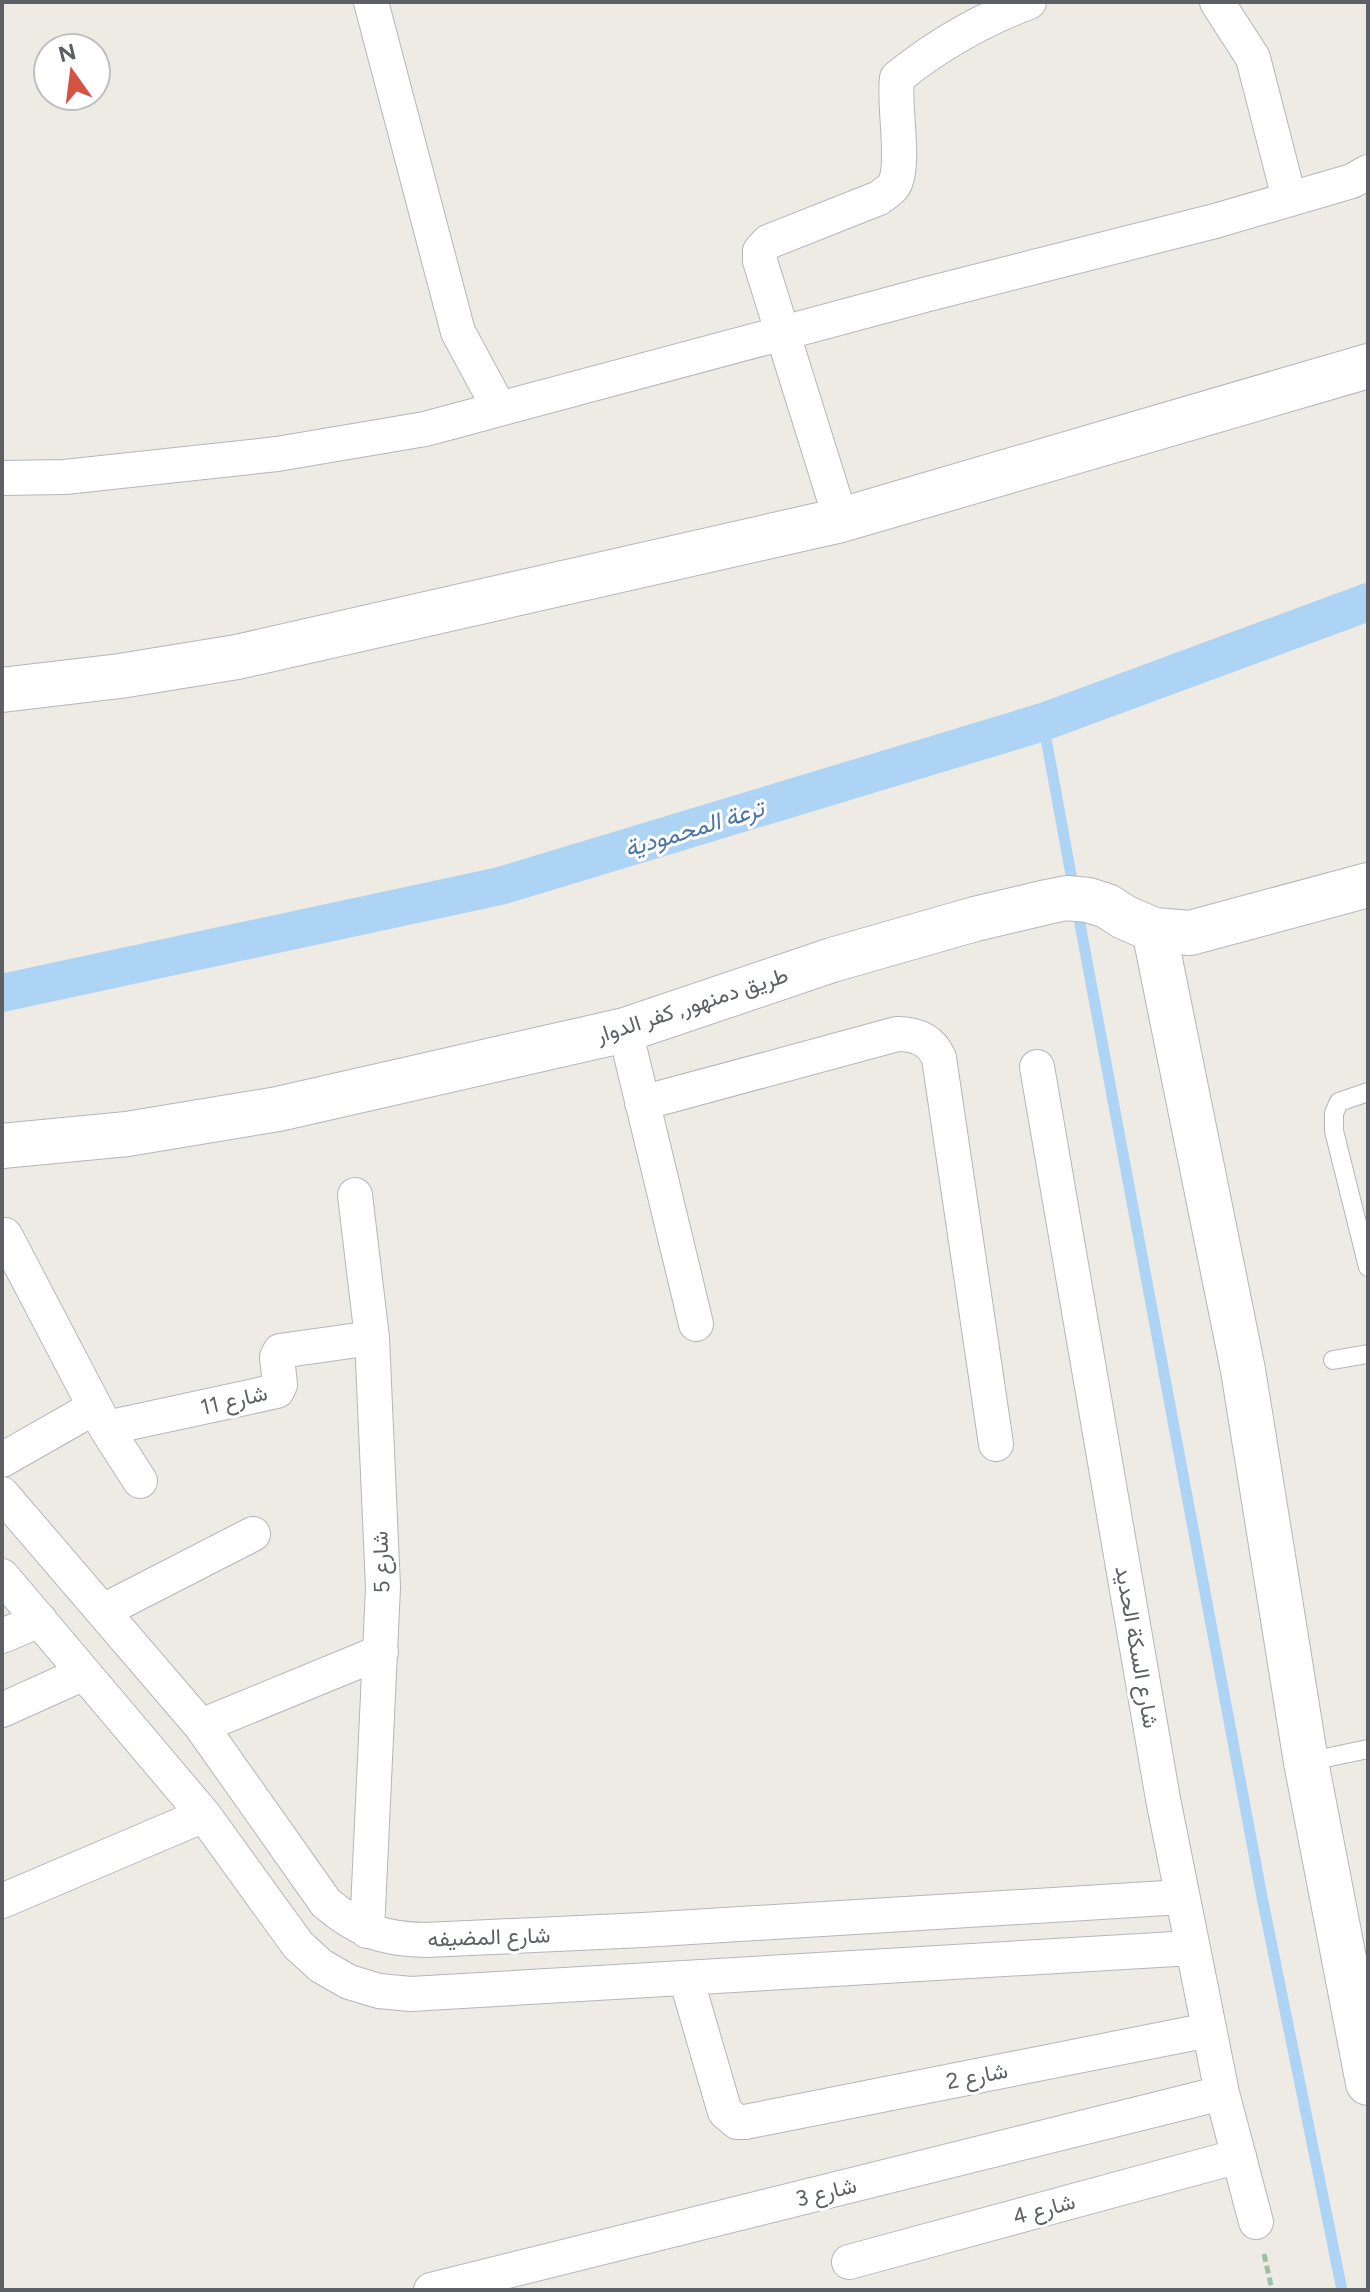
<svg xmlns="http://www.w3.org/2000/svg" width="1370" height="2292" font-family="Figtree,Vazirmatn,sans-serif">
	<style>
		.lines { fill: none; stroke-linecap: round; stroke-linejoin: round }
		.stream { stroke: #add3f5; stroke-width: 11 }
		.canal { stroke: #add3f5; stroke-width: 38 }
		.service-casing { stroke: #b5b6ba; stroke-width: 20 }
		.minor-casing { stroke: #b5b6ba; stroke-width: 36 }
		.tertiary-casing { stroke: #b5b6ba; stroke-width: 46 }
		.secondary-casing { stroke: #b3b6ba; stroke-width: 46 }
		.path { stroke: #9dc0a7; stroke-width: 5; stroke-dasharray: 8 4; stroke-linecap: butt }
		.service { stroke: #fff; stroke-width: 18 }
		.minor { stroke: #fff; stroke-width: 34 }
		.tertiary { stroke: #fff; stroke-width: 44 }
		.secondary { stroke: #fff; stroke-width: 44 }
		.labels { text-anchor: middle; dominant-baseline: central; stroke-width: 6; stroke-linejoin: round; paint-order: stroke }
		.street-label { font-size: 22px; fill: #5c5f63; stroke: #fff }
		.water-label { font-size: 24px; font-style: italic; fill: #4c75a5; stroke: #fff }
	</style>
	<rect width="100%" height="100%" fill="#edebe4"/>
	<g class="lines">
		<path class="stream" d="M 1043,722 L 1074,891
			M 1077,908 L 1262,1897 L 1342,2290"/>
		<path class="canal" d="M 2,993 L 500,886 L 1043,722 L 1368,602"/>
		<defs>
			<path id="service" d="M 1368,1092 L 1339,1102 L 1334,1113 L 1334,1131 L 1368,1267
				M 1333,1360 L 1368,1354
				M 1306,1762 L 1368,1749"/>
			<path id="minor" d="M 371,2 L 458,332 L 499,408
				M 1217,2 L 1253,58 L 1289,198
				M 2,478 L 65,477 L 277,454 L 425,429 L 928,294 L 1215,221 L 1352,181 L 1368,172
				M 841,520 L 760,261 L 760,251 L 768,242 L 879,198 C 884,194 891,190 894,185 C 906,165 893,105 897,78 C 936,46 982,20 1029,2
				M 625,1030 L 696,1324
				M 1037,1067 L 1163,1799 L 1222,2093 L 1256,2222
				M 642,1103 L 897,1034 C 917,1034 931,1040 939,1058 L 996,1444
				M 355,1195 L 372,1338 L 383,1587 L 367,1931
				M 5,1235 L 106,1428 L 140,1481
				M 106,1428 L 277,1391 L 280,1385 L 277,1357 L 280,1351 L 372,1338
				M 2,1460 L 95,1407
				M 2,1494 L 201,1726 L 326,1903 C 359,1931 383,1939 426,1940 L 643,1930 L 1182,1897
				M 2,1576 L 204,1815 L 298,1945 L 321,1966 L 349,1982 L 379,1991 L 411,1994 L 1192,1948
				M 103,1611 L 253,1534
				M 2,1636 L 40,1620
				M 2,1710 L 84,1673
				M 201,1726 L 381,1652
				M 2,1901 L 204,1815
				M 686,1978 L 725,2112 L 737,2122 L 745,2122 L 1209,2030
				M 849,2262 L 1239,2156
				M 431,2290 L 1222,2093"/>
			<path id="tertiary" d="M 2,690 L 120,676 L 237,657 L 841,520 L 1368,366
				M 1154,930 L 1243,1370 L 1306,1762 L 1368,2083"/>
			<path id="secondary" d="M 2,1146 L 127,1134 L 278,1109 L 625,1030 L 832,960 L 975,919 L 1047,902 L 1067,898 L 1088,900 L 1107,906 L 1124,917 L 1154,930 L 1190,933 L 1368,885"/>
		</defs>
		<use href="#service" class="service-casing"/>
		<use href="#minor" class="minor-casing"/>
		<use href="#tertiary" class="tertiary-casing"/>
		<use href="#secondary" class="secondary-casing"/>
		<path class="path" d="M 1264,2254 L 1272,2290"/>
		<use href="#service" class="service"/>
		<use href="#minor" class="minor"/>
		<use href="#tertiary" class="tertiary"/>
		<use href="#secondary" class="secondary"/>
	</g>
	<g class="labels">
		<g class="street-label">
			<text transform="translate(692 1005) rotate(-18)">طريق دمنهور, كفر الدوار</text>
			<text transform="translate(234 1400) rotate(-13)">شارع 11</text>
			<text transform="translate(381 1562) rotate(-92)">شارع 5</text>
			<text transform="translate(1137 1647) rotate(80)">شارع السكة الحديد</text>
			<text transform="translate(489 1937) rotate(-2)">شارع المضيفه</text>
			<text transform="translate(977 2076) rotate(-11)">شارع 2</text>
			<text transform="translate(826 2192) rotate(-14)">شارع 3</text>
			<text transform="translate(1044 2209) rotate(-15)">شارع 4</text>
		</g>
		<g class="water-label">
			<text transform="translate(694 828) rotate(-17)">ترعة المحمودية</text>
		</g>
	</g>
	<rect width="1370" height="2292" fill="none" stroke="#5c5f63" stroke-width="8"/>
	<g transform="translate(72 72) rotate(346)"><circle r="38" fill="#ffffff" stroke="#bebfc1" stroke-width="2"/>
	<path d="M0-6L14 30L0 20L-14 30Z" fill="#d45343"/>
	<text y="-12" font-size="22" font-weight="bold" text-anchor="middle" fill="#5c5f63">N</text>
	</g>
</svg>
